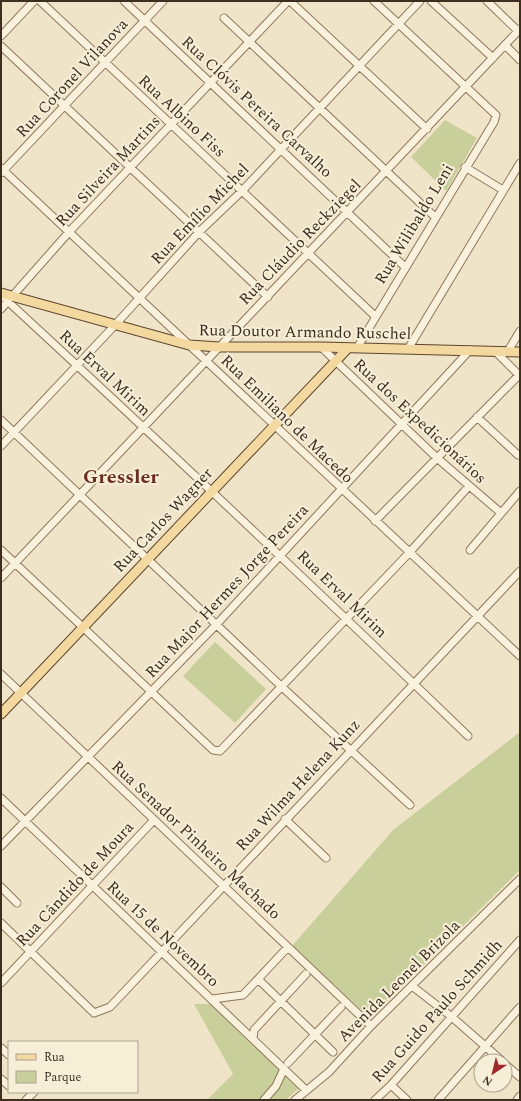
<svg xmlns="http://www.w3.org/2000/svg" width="521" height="1101" font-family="Spectral,serif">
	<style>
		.green { fill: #c9cf9b }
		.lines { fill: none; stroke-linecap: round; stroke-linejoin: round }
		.minor-casing { stroke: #8d765c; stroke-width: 9 }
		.major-casing { stroke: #5b4430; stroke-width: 11 }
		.minor { stroke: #faf1dc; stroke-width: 7 }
		.major { stroke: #f3d9a0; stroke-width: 9 }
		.labels { text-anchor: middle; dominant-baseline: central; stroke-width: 4; stroke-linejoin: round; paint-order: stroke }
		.street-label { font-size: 16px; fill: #3d2e20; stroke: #f7eed8 }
		.district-label { font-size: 20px; font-weight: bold; fill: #6b2e1e; stroke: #f7eed8 }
	</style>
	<rect width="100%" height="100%" fill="#f0e4c8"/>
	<path class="green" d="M 445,120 L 477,138 L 446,191 L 411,157 Z
		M 215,642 L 266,689 L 235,723 L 183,676 Z
		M 520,732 L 520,870 L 370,1018 L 292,946 L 393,830 Z
		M 194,1004 L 211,1004 L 298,1089 L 286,1100 L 207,1100 L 233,1074 Z"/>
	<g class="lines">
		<defs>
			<path id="minor" d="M 40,1 L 375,316
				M 124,1 L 405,267
				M 290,1 L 427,129
				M 431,1 L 493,58
				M 487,1 L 518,31
				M 224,18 L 435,217
				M 1,36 L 34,1
				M 505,45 L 520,60
				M 1,46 L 268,297
				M 465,167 L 503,190
				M 1,168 L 520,656
				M 1,173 L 163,1
				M 1,295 C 158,440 314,587 468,736
				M 1,309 L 69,232 L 288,1
				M 321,347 L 437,458 L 501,513
				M 357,348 L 494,122 L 496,115 L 374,1
				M 408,349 L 520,163
				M 495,351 L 520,376
				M 508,351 L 520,331
				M 477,417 L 518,455
				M 1,420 L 282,687 L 410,805
				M 1,446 L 116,324 L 199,232 L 242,191 L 420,1
				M 375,521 L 519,375
				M 1,550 L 213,750 L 220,751 L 409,553 L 469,486
				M 470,550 L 520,491
				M 1,578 L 520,29
				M 1,674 L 371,1026
				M 1,798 L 306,1090
				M 285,819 L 326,858
				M 1,846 L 216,625 L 470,350
				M 1,887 L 17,903
				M 1,923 L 94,1013 L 110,1007 L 520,571
				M 258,979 L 333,1052
				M 1,983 L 153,821
				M 412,986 L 452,1017 L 502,1061
				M 212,999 L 243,995 L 288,947
				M 253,1039 L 254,1030 L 306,974
				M 1,1048 L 9,1055
				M 288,1063 L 341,1007
				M 505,1064 L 520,1077
				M 1,1079 L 9,1086
				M 391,1085 L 407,1100
				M 26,1100 L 34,1092
				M 264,1100 L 276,1086 L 284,1069
				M 295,1100 L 329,1072 L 371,1026 L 520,879
				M 375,1100 L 391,1085 L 520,940
				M 438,1100 L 520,1007
				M 517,1100 L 520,1096"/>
			<path id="major" d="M 1,293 L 189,345 L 219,347 L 321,347 L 520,352
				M 1,714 L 348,348"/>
		</defs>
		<use href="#minor" class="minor-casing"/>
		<use href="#major" class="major-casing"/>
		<use href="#minor" class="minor"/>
		<use href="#major" class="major"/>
	</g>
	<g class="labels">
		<g class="street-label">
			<text transform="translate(72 78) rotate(-47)">Rua Coronel Vilanova</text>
			<text transform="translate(257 107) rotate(43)">Rua Clóvis Pereira Carvalho</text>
			<text transform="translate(182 116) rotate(43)">Rua Albino Fiss</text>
			<text transform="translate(108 171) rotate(-47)">Rua Silveira Martins</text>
			<text transform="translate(200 214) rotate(-46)">Rua Emílio Michel</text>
			<text transform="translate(414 224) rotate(-59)">Rua Wilibaldo Leni</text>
			<text transform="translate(300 242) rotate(-46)">Rua Cláudio Reckziegel</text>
			<text transform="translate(305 332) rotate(1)">Rua Doutor Armando Ruschel</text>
			<text transform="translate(105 373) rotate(43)">Rua Erval Mirim</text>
			<text transform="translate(287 419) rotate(44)">Rua Emiliano de Macedo</text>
			<text transform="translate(420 421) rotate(43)">Rua dos Expedicionários</text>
			<text transform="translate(163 520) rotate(-47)">Rua Carlos Wagner</text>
			<text transform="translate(227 591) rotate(-47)">Rua Major Hermes Jorge Pereira</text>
			<text transform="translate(342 594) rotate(44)">Rua Erval Mirim</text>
			<text transform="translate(298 785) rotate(-47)">Rua Wilma Helena Kunz</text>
			<text transform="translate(196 840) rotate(43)">Rua Senador Pinheiro Machado</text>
			<text transform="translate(75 884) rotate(-47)">Rua Cândido de Moura</text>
			<text transform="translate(163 934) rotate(43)">Rua 15 de Novembro</text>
			<text transform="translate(399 981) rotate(-45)">Avenida Leonel Brizola</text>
			<text transform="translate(437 1011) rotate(-48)">Rua Guido Paulo Schmidh</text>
		</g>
		<g class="district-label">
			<text x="121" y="477">Gressler</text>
		</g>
	</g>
	<rect width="521" height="1101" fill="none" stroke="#3d2e20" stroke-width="4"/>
	<rect x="8" y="1041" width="130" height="52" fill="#f7eed8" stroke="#ada18e"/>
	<rect x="16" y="1054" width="20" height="6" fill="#f3d9a0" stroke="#ada18e"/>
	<text x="44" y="1061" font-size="12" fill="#3d2e20">Rua</text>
	<rect x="16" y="1071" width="20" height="12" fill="#c9cf9b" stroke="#ada18e"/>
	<text x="44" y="1081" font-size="12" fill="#3d2e20">Parque</text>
	<g transform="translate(493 1073) rotate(215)"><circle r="19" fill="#f7eed8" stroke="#ada18e"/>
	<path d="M0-3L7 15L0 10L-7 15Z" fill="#9e2a2b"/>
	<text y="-6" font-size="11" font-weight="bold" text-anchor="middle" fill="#3d2e20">N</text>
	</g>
</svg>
